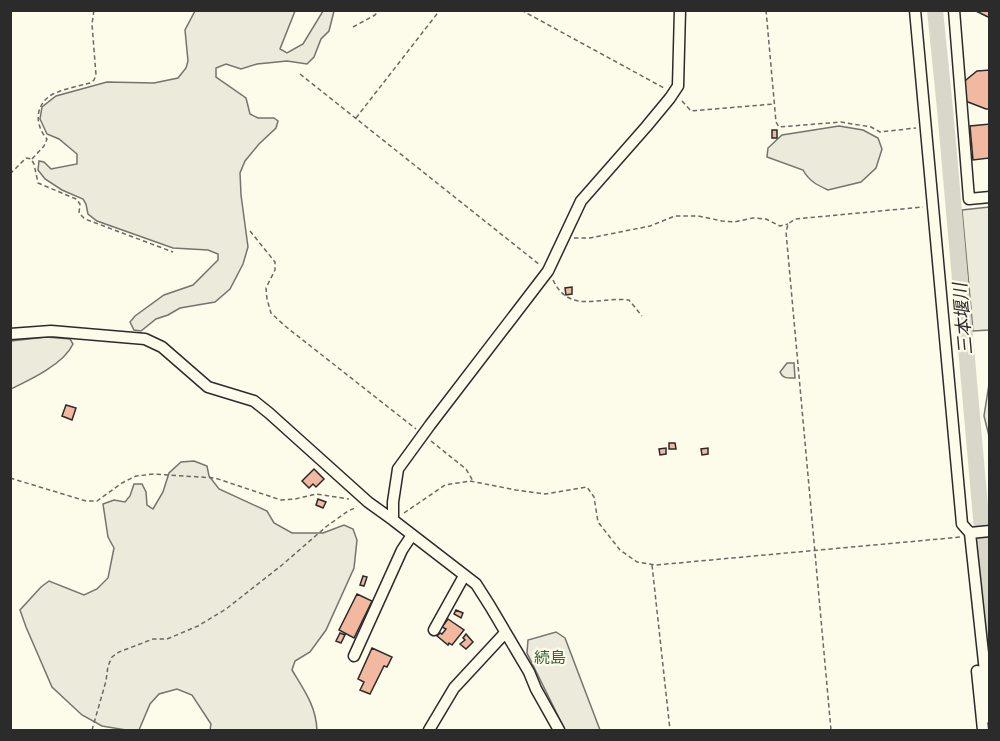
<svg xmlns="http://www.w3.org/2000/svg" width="1000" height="741" font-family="Lato,'Noto Sans JP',sans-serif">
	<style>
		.green { fill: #ecebdb; stroke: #74746e; stroke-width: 1.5 }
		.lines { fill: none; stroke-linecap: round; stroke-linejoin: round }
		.river { stroke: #d8d7c9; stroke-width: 16 }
		.building { fill: #f2b8a0; stroke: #2b2b2b; stroke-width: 1.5 }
		.minor-casing { stroke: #2b2b2b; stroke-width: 13 }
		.path { stroke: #6a6964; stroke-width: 1.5; stroke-dasharray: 4.5 3; stroke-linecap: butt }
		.minor { stroke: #fdfbea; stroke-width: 10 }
		.labels { text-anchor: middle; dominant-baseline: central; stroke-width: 4.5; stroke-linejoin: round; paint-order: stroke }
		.park-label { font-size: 16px; fill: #34623c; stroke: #fdfbea }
		.water-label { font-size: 18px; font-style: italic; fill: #2b2b2b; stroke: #fdfbea }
	</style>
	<rect width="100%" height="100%" fill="#fdfbea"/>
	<path class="green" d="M 195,11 L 295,11 L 280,49 L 287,53 L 303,44 L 323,11 L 334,11 L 329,31 L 321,39 L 314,57 L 307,64 L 287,61 L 257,64 L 241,69 L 226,64 L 216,68 L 216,77 L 246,98 L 250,114 L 258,118 L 274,118 L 278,121 L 276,128 L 259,144 L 245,161 L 240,173 L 241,195 L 248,247 L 243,264 L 230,289 L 215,302 L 180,308 L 168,315 L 156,319 L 141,331 L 134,330 L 130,322 L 135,316 L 164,295 L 193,285 L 218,260 L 218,254 L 208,250 L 173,248 L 97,221 L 88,214 L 86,204 L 83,199 L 62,190 L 45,179 L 38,170 L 39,161 L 44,162 L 51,169 L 77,164 L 77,154 L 59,139 L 47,134 L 40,119 L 42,107 L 56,96 L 107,82 L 154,83 L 178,78 L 186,68 L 188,61 L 185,30 Z
		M 839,126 L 863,130 L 878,138 L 882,149 L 876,168 L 861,182 L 828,190 C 817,185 809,181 803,170 L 767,157 L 768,148 L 782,135 Z
		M 989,207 L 989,330 L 973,331 L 962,210 Z
		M 46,337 L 70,339 L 73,344 C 64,364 30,380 11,389 L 11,341 Z
		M 787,363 L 794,363 L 795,378 C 788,378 783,379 780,372 Z
		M 989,384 L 989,436 L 984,416 Z
		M 194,461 L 207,466 L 209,476 L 219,489 L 267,511 L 274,523 L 292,533 L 323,533 L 344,525 L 353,529 L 357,540 L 354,568 L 326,630 L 310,652 L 295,661 L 292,670 C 304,690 316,706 317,730 L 210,730 L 211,724 L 192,695 L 177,689 L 159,694 L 150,704 L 139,730 L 126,730 L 102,726 L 82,715 L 52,687 L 26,627 L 20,610 L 41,587 L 49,581 L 84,595 L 97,589 L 108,578 L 114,548 L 108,537 L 103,504 L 114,500 L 125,502 L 130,496 L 134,484 L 142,484 L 146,492 L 147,505 L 153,509 L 163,492 L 169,473 L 181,462 Z
		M 556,632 L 565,638 L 600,730 L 565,730 L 527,653 L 528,640 Z"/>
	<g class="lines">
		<path class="river" d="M 935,10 L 945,109 L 981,518 L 990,628"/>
	</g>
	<path class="building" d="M 974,10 L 990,10 L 990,18 Z
		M 990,70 L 990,109 L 986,109 L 968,102 L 966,100 L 964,84 L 966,80 L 977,71 Z
		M 990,124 L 990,162 L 989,158 L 973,160 L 970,126 Z
		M 772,130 L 777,130 L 777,138 L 772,138 Z
		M 572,287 L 572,294 L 566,295 L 565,288 Z
		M 66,405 L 76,408 L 72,420 L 62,416 Z
		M 669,443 L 675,443 L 676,449 L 669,449 Z
		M 666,448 L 666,454 L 660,455 L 659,449 Z
		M 708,448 L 708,454 L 702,455 L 701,449 Z
		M 314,469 L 324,479 L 316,487 L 313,484 L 309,488 L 302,481 Z
		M 318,499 L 326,502 L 323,508 L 316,505 Z
		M 363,576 L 367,577 L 364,586 L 360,585 Z
		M 357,594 L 372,601 L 354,638 L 339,630 Z
		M 456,610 L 463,613 L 461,618 L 454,614 Z
		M 448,619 L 464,630 L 452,645 L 449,643 L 448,645 L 437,636 L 440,633 L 442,634 L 446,629 L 442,627 Z
		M 340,633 L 345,635 L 341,643 L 336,641 Z
		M 466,634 L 473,642 L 466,649 L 460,644 L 465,640 L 463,638 Z
		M 372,648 L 392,657 L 387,667 L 384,666 L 370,694 L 360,690 L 364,682 L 358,679 Z"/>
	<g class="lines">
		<defs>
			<path id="minor" d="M 915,10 L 962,524 L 970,533 L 990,718
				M 954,10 L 969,199 L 990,197
				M 10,334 L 51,331 L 145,339 L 162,347 L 208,387 L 254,401 L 269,413 L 368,502 L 393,520 L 476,584 L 490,606 L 529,672 L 536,689 L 559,730
				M 393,520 L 393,502 L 398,469 L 430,425 L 548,271 L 581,201 L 646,127 L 670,98 L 678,86 L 680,10
				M 970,533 L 990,531
				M 434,630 L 464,576
				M 354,656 L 402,550 L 412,535
				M 977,671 L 983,730
				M 429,730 L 454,688 L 505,633"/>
		</defs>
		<use href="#minor" class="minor-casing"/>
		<path class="path" d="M 521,10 L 664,88
			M 766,10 L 776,122 L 779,127 L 841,122 L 871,127 L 880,132 L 916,128
			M 353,27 L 375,15 L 379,10
			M 300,74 L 540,265
			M 682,101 L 691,111 L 774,104
			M 356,118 L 440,10
			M 32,159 L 44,146 L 47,139 C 34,124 35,104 53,94 C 64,89 78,86 90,83 L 94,80 L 96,75 L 92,24 L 94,10
			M 10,174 L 26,158 L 31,159 L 34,164 L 38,183 L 76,199 L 80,204 L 79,213 L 85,219 L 173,252
			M 250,231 L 275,262 L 275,270 L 266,288 L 267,299 L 271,313 L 285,326 L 416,429
			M 574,238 L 590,238 L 650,226 L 675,216 L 698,216 L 722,221 L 734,222 L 753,218 L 766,219 L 780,226 L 788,224
			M 553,280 C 570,315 599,296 629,300 L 642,316
			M 431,441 L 466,469 L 473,481
			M 10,478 L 86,501 L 97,501 L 122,483 L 136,476 L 154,474 L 215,478 L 281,500 L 295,499 L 316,494 L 349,499
			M 404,513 L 445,485 L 470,481 L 516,490 L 545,494 L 587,487 L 594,497 L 598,522 L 620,550 L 637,562 L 656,565 L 961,537
			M 652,565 L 670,730
			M 92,730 L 106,681 L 108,666 L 112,657 L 119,652 L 153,639 L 167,639 L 198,626 L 226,609 L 282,565 L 327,526 L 348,511 L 357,507
			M 831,730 L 786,232 L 788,224 L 795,219 L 923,207"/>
		<use href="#minor" class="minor"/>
	</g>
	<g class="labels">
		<g class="park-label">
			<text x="550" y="656">続島</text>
		</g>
		<g class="water-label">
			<text transform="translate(962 319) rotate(-95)">三本堰川</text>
		</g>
	</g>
	<rect width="1000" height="741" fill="none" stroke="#2b2b2b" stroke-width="24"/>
</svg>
